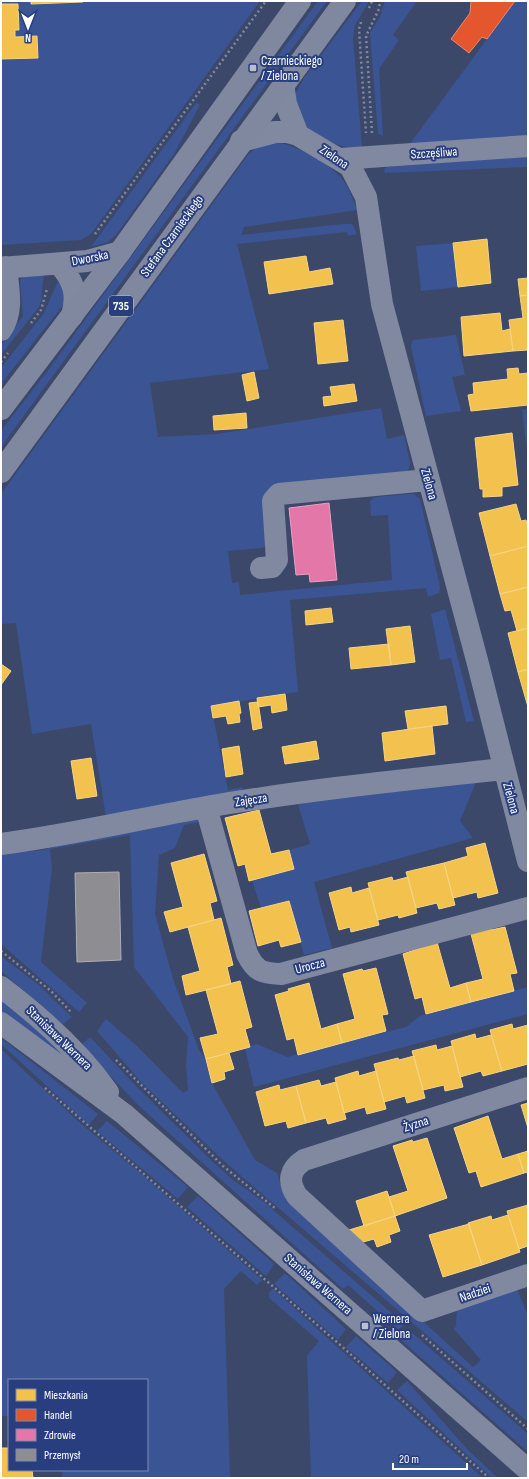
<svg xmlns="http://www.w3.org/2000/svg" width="529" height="1479" font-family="'Sofia Sans Condensed',sans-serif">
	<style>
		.green { fill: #3b5494 }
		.homes { fill: #f2c14e; stroke: #f6d483 }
		.shops { fill: #e4572e; stroke: #ec896d }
		.health { fill: #e377a8; stroke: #eba0c2 }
		.industry { fill: #8d8d92; stroke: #afafb3 }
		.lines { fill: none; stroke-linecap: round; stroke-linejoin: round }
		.path { stroke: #8189a1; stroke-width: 2.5; stroke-dasharray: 2 3; stroke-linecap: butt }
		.minor { stroke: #8189a1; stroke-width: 22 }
		.major { stroke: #8088a0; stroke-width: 22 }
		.poi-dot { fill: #bbbfcb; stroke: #283e7e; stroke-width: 1.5 }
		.labels { text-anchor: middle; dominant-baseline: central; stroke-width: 4; stroke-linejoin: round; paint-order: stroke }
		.shield { fill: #283e7e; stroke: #bec5d8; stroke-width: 1 }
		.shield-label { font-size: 12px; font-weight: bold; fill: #fff }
		.poi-label { font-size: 13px; fill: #fff; stroke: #283e7e; text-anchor: start }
		.street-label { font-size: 13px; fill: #fff; stroke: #283e7e }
	</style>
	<rect width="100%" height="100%" fill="#3c486a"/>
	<path class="green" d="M 1,1 L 31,1 L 31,4 L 83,1 L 260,1 L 91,234 L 81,240 L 1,245 L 1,59 L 38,57 L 37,36 L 15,37 L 15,30 L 19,30 L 18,4 L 1,4 Z
		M 318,1 L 327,1 L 1,447 L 1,431 L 49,369 Z
		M 362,1 L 369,1 L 355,25 L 353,38 L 362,147 L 347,147 L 335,144 L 307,128 L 299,120 L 295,95 L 304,78 Z
		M 385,1 L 417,1 L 393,35 L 399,40 L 379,69 L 383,136 L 378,134 L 370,33 L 380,17 Z
		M 515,1 L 528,1 L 528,137 L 409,145 Z
		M 196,103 L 200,105 L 174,154 L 116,235 L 108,242 L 91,247 Z
		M 275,142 C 299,146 327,161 342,179 C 349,188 353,199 357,210 L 244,227 L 241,235 L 343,224 L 352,224 L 357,234 L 348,236 L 347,232 L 237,244 L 269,369 L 150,383 L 158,437 L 217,434 L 381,408 L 387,439 L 404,435 L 410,463 L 408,472 L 291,487 L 266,546 L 262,548 L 228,551 L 232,583 L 239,582 L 240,595 L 392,580 L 388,515 L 371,516 L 370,501 L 375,497 L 410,494 L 414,494 L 420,499 L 440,587 L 439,593 L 428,597 L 426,588 L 290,600 L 298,692 L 211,706 L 228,790 L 242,787 L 245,794 L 106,817 L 91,724 L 32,734 L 16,623 L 1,624 L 1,494 L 248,155 L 258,146 Z
		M 528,156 L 528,167 L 385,173 L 384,169 L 387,167 Z
		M 453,243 L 458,287 L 421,291 L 416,246 Z
		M 44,273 L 41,301 L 39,307 L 1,355 L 1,345 L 23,316 L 20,280 L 25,274 Z
		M 59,279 L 65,297 L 63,305 L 1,384 L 1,368 L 44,313 Z
		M 456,335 L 465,375 L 452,377 L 461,411 L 426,416 L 411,346 L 413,340 Z
		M 528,409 L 528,459 L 522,410 Z
		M 445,609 L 474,721 L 466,722 L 451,658 L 440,660 L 431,614 Z
		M 476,782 L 460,821 L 473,838 L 314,882 L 332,948 L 304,955 L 289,901 L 261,908 L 252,880 L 294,869 L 289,850 L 310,844 L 297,801 Z
		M 202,818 L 200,822 L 184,825 L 175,848 L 159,855 L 155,914 L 173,979 L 199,1050 L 206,1059 L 212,1083 L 255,1160 L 277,1173 L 282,1190 L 306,1214 L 473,1367 L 481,1360 L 454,1329 L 456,1326 L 457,1308 L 517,1289 L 528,1316 L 528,1422 L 225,1162 L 142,1083 L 97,1031 L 106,1019 L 137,1046 L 183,1093 L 188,1090 L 186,1065 L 188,1037 L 134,967 L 130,835 L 50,849 L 52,868 L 41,962 L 87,1003 L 79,1012 L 1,944 L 1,854 L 44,850 L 76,840 Z
		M 1,956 L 40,986 L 72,1017 L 63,1024 L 1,971 Z
		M 528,987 L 528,1014 L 254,1087 L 245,1048 L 257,1044 L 287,1057 L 406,1027 L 420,1016 Z
		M 1,999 L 19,1010 L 72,1062 L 1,1014 Z
		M 90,1037 L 137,1087 L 213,1162 L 233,1180 L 264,1202 L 404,1324 L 399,1330 L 348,1285 L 343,1289 L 139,1106 L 81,1045 Z
		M 1,1038 L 98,1114 L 89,1125 L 1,1044 Z
		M 1,1049 L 79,1122 L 146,1178 L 262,1280 L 257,1285 L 241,1271 L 224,1289 L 230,1478 L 62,1478 L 62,1470 L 147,1470 L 147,1380 L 9,1380 L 9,1416 L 1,1416 Z
		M 107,1121 L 188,1187 L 178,1199 L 97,1131 Z
		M 198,1196 L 274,1264 L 266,1276 L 187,1207 Z
		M 285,1273 L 346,1329 L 338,1340 L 274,1284 Z
		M 273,1289 L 483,1478 L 311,1478 L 307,1356 L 319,1341 L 269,1298 L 269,1293 Z
		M 409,1330 L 528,1434 L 528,1452 L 400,1339 Z
		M 356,1336 L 397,1372 L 388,1383 L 346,1347 Z
		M 407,1381 L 467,1449 L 498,1478 L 492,1478 L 397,1390 Z"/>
	<path class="homes" d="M 31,1 L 83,1 L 83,2 L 31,4 Z
		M 1,4 L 18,4 L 19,30 L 15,30 L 15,37 L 37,36 L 38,58 L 1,59 Z
		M 487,239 L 491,283 L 458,287 L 453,243 Z
		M 306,256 L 309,272 L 330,268 L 333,284 L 269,294 L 264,262 Z
		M 528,278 L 528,295 L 520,296 L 518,279 Z
		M 528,295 L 528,350 L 513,351 L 509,320 L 523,318 L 520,296 Z
		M 500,313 L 502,331 L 510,329 L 513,351 L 464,356 L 461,317 Z
		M 343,320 L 348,361 L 318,364 L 314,323 Z
		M 518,368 L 519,374 L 528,373 L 528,405 L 471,411 L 468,395 L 474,394 L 473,383 L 508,379 L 507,369 Z
		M 254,372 L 259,398 L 247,401 L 242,375 Z
		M 354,384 L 357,401 L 324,406 L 323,397 L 332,396 L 330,387 Z
		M 246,413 L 247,428 L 214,430 L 213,416 Z
		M 512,433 L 518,485 L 502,487 L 502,496 L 483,497 L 483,489 L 480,489 L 475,438 Z
		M 516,504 L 521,521 L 526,520 L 528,528 L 528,546 L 490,556 L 479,513 Z
		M 528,546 L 528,587 L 500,594 L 490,556 Z
		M 528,587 L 528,628 L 517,631 L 511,610 L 505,611 L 500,594 Z
		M 331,608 L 333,622 L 306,625 L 305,611 Z
		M 410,626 L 415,662 L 391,665 L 386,629 Z
		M 528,628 L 528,669 L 518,672 L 508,633 Z
		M 389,644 L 391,665 L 351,669 L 349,648 Z
		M 1,664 L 11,671 L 1,685 Z
		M 528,669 L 528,707 L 518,672 Z
		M 285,694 L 287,710 L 272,713 L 271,705 L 258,707 L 257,698 Z
		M 239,701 L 241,713 L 239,714 L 240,722 L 228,724 L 226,716 L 213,718 L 211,706 Z
		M 258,702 L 262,728 L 253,730 L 249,703 Z
		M 446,706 L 448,724 L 408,729 L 405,711 Z
		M 432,726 L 435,754 L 385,761 L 382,733 Z
		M 316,741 L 319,759 L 285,764 L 282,747 Z
		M 239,746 L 243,774 L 226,777 L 222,749 Z
		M 91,758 L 97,796 L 77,799 L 71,761 Z
		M 259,810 L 271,854 L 289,850 L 294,869 L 249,881 L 245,864 L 238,866 L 225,818 Z
		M 485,843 L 498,893 L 478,898 L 477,892 L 453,898 L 444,863 L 468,856 L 466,848 Z
		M 204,854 L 217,901 L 210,903 L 214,920 L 170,932 L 164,912 L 183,907 L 171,863 Z
		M 444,863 L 455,905 L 439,909 L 437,903 L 416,908 L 406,872 Z
		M 392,877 L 393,881 L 408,877 L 417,913 L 399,918 L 398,915 L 378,920 L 368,883 Z
		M 351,887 L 352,893 L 369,888 L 379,925 L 351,932 L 350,927 L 339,930 L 329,893 Z
		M 289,901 L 301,942 L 281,947 L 279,940 L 258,946 L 249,911 Z
		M 221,918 L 233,965 L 227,967 L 231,984 L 186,995 L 182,976 L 200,971 L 188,927 Z
		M 505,927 L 517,973 L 510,974 L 514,991 L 471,1002 L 466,983 L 483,979 L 471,934 L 490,928 L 491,930 Z
		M 437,942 L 450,988 L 466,983 L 471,1002 L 426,1014 L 422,997 L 415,999 L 403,954 Z
		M 376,968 L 388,1014 L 382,1015 L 386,1031 L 342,1043 L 337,1024 L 355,1019 L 343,974 L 362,969 L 363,971 Z
		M 240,981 L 252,1027 L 245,1029 L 250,1047 L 206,1059 L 200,1038 L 218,1034 L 206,990 Z
		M 309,983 L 321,1029 L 337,1024 L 342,1043 L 298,1055 L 294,1038 L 287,1040 L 275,995 L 289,991 L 288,989 Z
		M 512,1024 L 513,1029 L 528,1025 L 528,1064 L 502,1071 L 490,1030 Z
		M 475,1034 L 476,1039 L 491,1035 L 502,1071 L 483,1076 L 481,1071 L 460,1077 L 451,1041 Z
		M 436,1045 L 437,1050 L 452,1046 L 463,1087 L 445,1091 L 444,1085 L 423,1090 L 412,1051 Z
		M 229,1053 L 234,1069 L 224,1072 L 225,1079 L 212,1083 L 206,1059 Z
		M 414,1056 L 425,1098 L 407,1103 L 405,1096 L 384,1102 L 374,1064 L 398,1058 L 399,1060 Z
		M 358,1071 L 359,1076 L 376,1071 L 386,1109 L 367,1114 L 365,1107 L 344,1113 L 335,1078 Z
		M 319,1080 L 321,1086 L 336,1082 L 346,1119 L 328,1124 L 326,1118 L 306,1123 L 296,1086 Z
		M 279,1085 L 280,1090 L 296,1086 L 306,1123 L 288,1128 L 286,1121 L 265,1126 L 256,1092 Z
		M 528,1103 L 528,1128 L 521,1105 Z
		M 488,1116 L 502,1159 L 518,1154 L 524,1173 L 481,1187 L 476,1171 L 469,1173 L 454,1128 Z
		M 427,1138 L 447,1198 L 395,1216 L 389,1197 L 408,1191 L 393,1146 L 412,1140 L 413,1142 Z
		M 528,1151 L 528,1172 L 524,1173 L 518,1154 Z
		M 387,1191 L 395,1216 L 364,1226 L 356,1201 Z
		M 528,1205 L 528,1246 L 519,1249 L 507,1211 Z
		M 508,1215 L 520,1252 L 482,1265 L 468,1223 L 491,1216 L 492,1220 Z
		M 395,1216 L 400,1231 L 389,1235 L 391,1242 L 377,1247 L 374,1239 L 363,1242 L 349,1230 Z
		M 469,1224 L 482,1265 L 443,1277 L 429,1235 Z
		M 1,1448 L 9,1448 L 9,1470 L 32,1470 L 33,1478 L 1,1478 Z"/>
	<path class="shops" d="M 471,1 L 515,1 L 487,39 L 482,37 L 469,53 L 451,39 L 470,13 Z"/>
	<path class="health" d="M 329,503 L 337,580 L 310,582 L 309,574 L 296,575 L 289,508 Z"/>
	<path class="industry" d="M 119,872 L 121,960 L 77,962 L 75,873 Z"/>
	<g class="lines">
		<path class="path" d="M 369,8 L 372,1
			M 361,22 L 359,29 L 366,133
			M 372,133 L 366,36 L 379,9 L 380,1
			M 95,234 L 266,1
			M 31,323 L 41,310 L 47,289
			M 1,362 L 8,353
			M 1,951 L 51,991 L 71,1012
			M 116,1060 L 223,1166 L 276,1209
			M 45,1088 L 338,1343 L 489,1478
			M 422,1335 L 528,1429"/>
		<path class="minor" d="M 283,84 L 286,104 L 298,135
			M 241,141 L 275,132 L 287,132 L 298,135 L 350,166 L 366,197 L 382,304 L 478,664 L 528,861
			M 340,159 L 528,146
			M 59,264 C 74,281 78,294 72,316
			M 1,268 L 87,261 L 120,252
			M 1,330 C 14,312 8,288 6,267
			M 261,568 L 272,567 L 277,560 L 273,501 L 279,494 L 428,480
			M 206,807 L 247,954 C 256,972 262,973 281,974 L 528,908
			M 1,844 C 70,835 138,819 206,807 C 305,790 404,780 503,769
			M 1,987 C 42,1018 79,1051 108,1092
			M 1,1023 L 124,1114 L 528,1470
			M 528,1088 L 304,1160 C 290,1169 287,1181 297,1196 L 422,1311 L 528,1275"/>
		<path class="major" d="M 1,409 L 120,252 L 300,1
			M 1,472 L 345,1"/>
	</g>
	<g class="poi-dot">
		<rect x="249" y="64" width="8" height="8" rx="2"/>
		<rect x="361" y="1322" width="8" height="8" rx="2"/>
	</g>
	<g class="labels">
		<rect class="shield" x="109" y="296" width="24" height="20" rx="3"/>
		<g class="shield-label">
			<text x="121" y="306">735</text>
		</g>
		<g class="poi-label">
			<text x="261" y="61">Czarnieckiego<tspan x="261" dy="15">/ Zielona</tspan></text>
			<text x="373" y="1319">Wernera<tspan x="373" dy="15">/ Zielona</tspan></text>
		</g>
		<g class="street-label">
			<text transform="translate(434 153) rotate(-4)">Szczęśliwa</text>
			<text transform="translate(334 157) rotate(34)">Zielona</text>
			<text transform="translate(172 236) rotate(-54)">Stefana Czarnieckiego</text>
			<text transform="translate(90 258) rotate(-11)">Dworska</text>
			<text transform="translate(429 484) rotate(75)">Zielona</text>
			<text transform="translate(511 798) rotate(75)">Zielona</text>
			<text transform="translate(251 800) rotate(-9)">Zajęcza</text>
			<text transform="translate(310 966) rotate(-15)">Urocza</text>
			<text transform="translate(59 1038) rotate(44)">Stanisława Wernera</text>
			<text transform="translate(416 1124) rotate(-18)">Żyzna</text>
			<text transform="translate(318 1284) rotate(41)">Stanisława Wernera</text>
			<text transform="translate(475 1293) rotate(-19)">Nadziei</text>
		</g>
	</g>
	<rect width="529" height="1479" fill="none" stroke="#ffffff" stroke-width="4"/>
	<rect x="8" y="1379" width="140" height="92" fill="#283e7e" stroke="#7e8bb2"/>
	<rect x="16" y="1389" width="20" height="12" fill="#f2c14e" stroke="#7e8bb2"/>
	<text x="44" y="1399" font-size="12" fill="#ffffff">Mieszkania</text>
	<rect x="16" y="1409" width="20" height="12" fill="#e4572e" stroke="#7e8bb2"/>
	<text x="44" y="1419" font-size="12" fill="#ffffff">Handel</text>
	<rect x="16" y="1429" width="20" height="12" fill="#e377a8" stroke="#7e8bb2"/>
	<text x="44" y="1439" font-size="12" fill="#ffffff">Zdrowie</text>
	<rect x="16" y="1449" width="20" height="12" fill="#8d8d92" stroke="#7e8bb2"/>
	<text x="44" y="1459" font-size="12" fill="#ffffff">Przemysł</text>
	<g transform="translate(28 28) rotate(180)" stroke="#283e7e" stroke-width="3" paint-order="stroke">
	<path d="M0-3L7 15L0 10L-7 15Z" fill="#ffffff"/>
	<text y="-6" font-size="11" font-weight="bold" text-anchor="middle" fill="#ffffff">N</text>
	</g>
	<path d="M393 1463v6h74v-6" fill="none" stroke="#ffffff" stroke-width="2"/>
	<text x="399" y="1463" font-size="12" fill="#ffffff" stroke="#283e7e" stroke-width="3" paint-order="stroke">20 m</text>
</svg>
